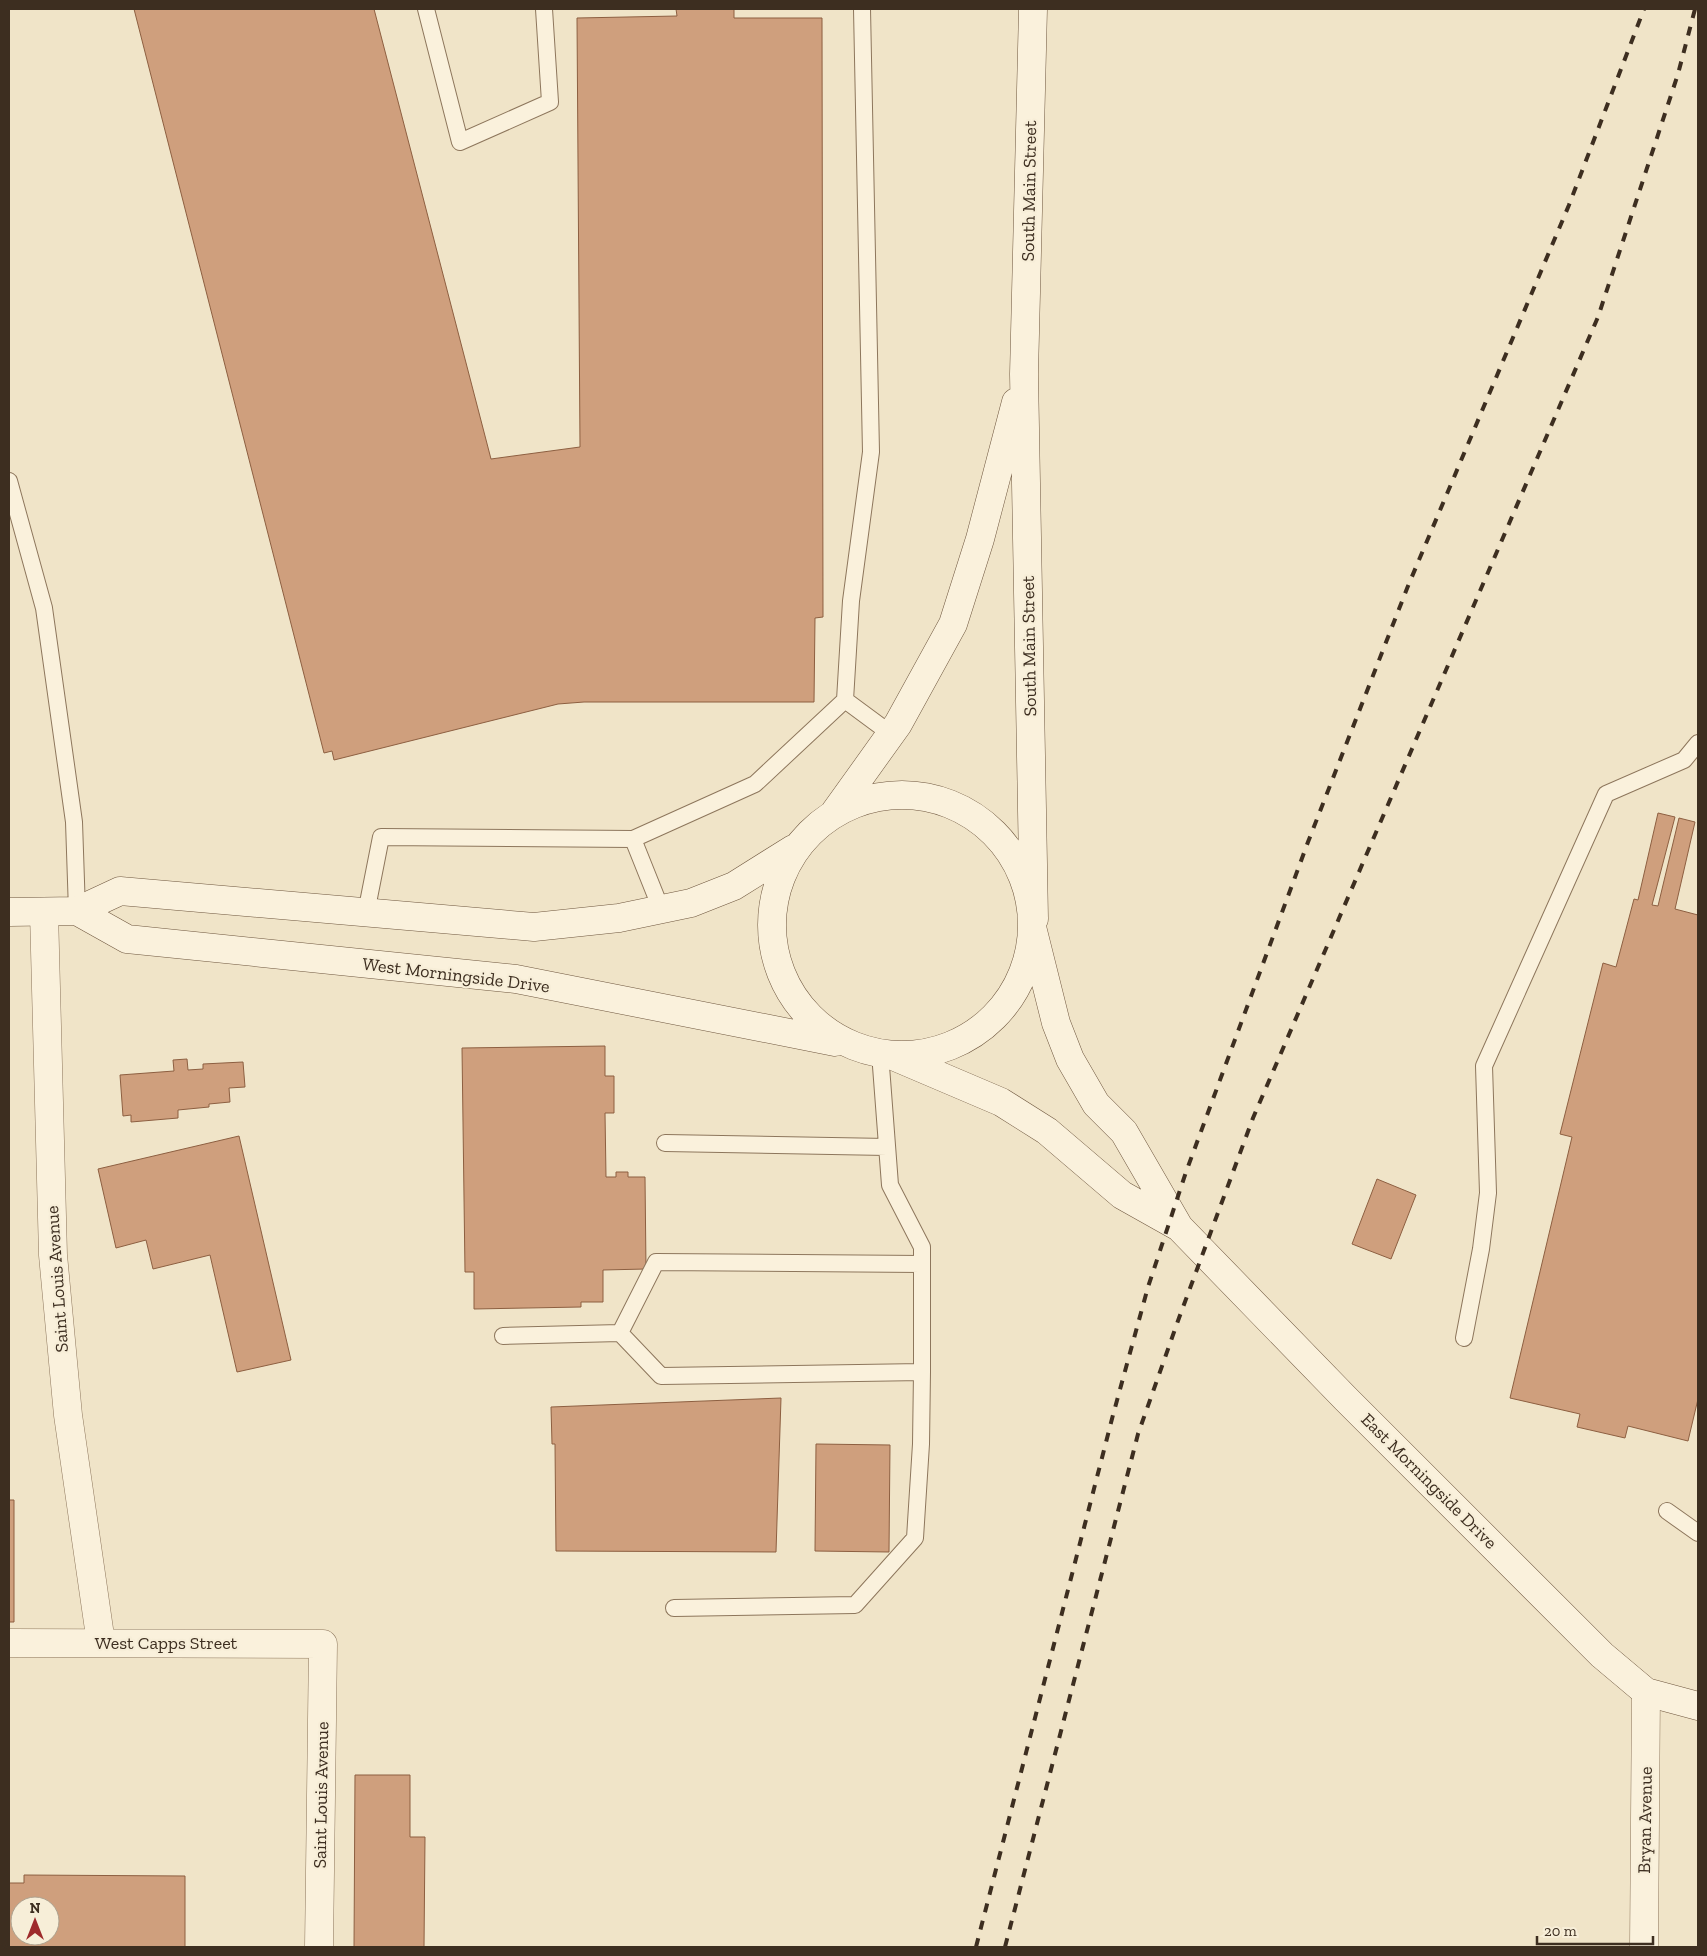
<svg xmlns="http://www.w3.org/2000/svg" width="1707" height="1956" font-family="'Zilla Slab',serif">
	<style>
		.building { fill: #cf9f7d; stroke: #8d5f41; fill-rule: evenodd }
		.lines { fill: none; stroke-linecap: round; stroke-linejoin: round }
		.lane-casing { stroke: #8d765c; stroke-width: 18 }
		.street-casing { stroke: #8d765c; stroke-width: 29 }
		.secondary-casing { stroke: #6f573f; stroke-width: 29 }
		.lane { stroke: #faf1dc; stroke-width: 16 }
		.street { stroke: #faf1dc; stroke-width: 28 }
		.secondary { stroke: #faf1dc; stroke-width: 28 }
		.rail { stroke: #3d2e20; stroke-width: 4; stroke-dasharray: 9 9; stroke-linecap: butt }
		.labels { text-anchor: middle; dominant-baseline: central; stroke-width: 4.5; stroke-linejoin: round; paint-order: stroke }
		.street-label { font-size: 18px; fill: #3d2e20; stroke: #f7eed8 }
	</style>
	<rect width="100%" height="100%" fill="#f0e4c8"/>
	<path class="building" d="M 134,9 L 374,9 L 491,459 L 580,447 L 577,18 L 677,16 L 676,9 L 734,9 L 734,18 L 822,18 L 823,617 L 815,618 L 814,702 L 584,702 L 558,704 L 334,760 L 332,751 L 324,753 Z
		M 1658,813 L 1675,817 L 1652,905 L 1658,906 L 1679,818 L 1695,822 L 1675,909 L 1698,915 L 1698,1399 L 1688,1441 L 1628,1426 L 1625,1438 L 1577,1427 L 1580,1414 L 1510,1398 L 1572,1137 L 1560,1134 L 1603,963 L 1616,967 L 1634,899 L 1638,900 Z
		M 605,1046 L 605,1076 L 614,1076 L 614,1113 L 605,1113 L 606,1177 L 616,1177 L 616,1172 L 628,1172 L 628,1177 L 645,1177 L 646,1269 L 603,1270 L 603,1302 L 581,1302 L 581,1307 L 474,1309 L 474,1272 L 465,1272 L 462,1048 Z
		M 187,1059 L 188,1070 L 203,1069 L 203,1064 L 243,1062 L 245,1087 L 229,1088 L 230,1102 L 209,1104 L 209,1107 L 178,1110 L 178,1118 L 131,1122 L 131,1115 L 123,1116 L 120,1075 L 174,1071 L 173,1060 Z
		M 239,1136 L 291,1360 L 237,1372 L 210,1255 L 153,1269 L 146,1240 L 116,1248 L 98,1169 Z
		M 1377,1179 L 1416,1195 L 1391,1259 L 1352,1244 Z
		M 781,1398 L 776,1552 L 556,1551 L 555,1444 L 552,1444 L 551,1407 Z
		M 816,1444 L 890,1445 L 889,1552 L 815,1551 Z
		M 9,1500 L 14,1500 L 14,1622 L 9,1622 Z
		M 355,1775 L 410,1775 L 410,1837 L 425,1837 L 424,1947 L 354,1947 Z
		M 24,1875 L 185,1876 L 185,1947 L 9,1947 L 9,1883 L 24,1883 ZM 20,1906 L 50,1906 L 50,1936 L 20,1936 Z"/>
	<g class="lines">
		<defs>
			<path id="lane" d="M 426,9 L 460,142 L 550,102 L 544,9
				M 9,481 L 44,608 L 74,822 L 77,911
				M 845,700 L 851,601 L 871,452 L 862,9
				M 633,839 L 661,909
				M 366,913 L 381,837 L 633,839 L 755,784 L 845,700 L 891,734
				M 880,1053 L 890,1185 L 922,1247 L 922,1372 L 661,1376 L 620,1333 L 656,1262 L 922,1264
				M 665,1143 L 887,1147
				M 503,1336 L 620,1333
				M 1464,1338 L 1481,1249 L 1488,1193 L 1484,1066 L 1606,794 L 1684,760 L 1698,743
				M 1667,1511 L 1698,1533
				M 674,1608 L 855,1605 L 915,1538 L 921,1444 L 922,1372"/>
			<path id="street" d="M 44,912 L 53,1255 L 68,1415 L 101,1643
				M 9,1643 L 323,1644 L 319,1947
				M 1644,1947 L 1646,1692"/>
			<path id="secondary" d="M 1033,9 L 1024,374 L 1034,919
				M772 925a130 130 0 1 1 260 0a130 130 0 1 1-260 0Z
				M 835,812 L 898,724 L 953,624 L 980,539 L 1016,402
				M 77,911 L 127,939 L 516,979 L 835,1042
				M 9,912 L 77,911 L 120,891 L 534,927 L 619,918 L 691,903 L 734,886 L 793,849
				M 1032,927 L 1056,1023 L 1070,1059 L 1096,1104 L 1124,1132 L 1179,1227 L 1346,1399 L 1602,1655 L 1646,1692 L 1698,1706
				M 893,1056 L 1001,1102 L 1047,1131 L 1122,1195 L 1179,1227"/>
		</defs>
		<use href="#lane" class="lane-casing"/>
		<use href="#street" class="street-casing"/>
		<use href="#secondary" class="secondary-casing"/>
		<use href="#lane" class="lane"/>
		<use href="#street" class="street"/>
		<use href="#secondary" class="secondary"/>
		<path class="rail" d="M 976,1947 L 1113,1415 L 1148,1287 L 1186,1172 L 1308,842 L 1408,586 L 1569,205 L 1644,9
			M 1005,1947 L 1138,1434 L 1179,1318 L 1253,1118 L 1598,317 L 1678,74 L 1695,9"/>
	</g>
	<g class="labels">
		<g class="street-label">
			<text transform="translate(1029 191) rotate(-89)">South Main Street</text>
			<text transform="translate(1029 646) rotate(-91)">South Main Street</text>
			<text transform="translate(456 975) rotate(7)">West Morningside Drive</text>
			<text transform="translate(57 1279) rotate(-94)">Saint Louis Avenue</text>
			<text transform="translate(1429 1481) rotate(45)">East Morningside Drive</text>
			<text x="166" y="1643">West Capps Street</text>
			<text transform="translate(321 1795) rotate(-89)">Saint Louis Avenue</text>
			<text transform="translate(1645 1820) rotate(-89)">Bryan Avenue</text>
		</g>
	</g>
	<rect width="1707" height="1956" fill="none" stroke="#3d2e20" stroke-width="20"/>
	<g transform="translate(35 1921)"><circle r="24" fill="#f7eed8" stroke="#ada18e"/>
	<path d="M0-4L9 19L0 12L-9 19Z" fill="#9e2a2b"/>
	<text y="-8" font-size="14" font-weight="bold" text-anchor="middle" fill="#3d2e20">N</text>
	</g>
	<path d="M1537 1936v8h116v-8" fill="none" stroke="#3d2e20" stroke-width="2.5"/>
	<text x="1544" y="1936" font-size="15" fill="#3d2e20" stroke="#f7eed8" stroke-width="4" paint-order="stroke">20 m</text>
</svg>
